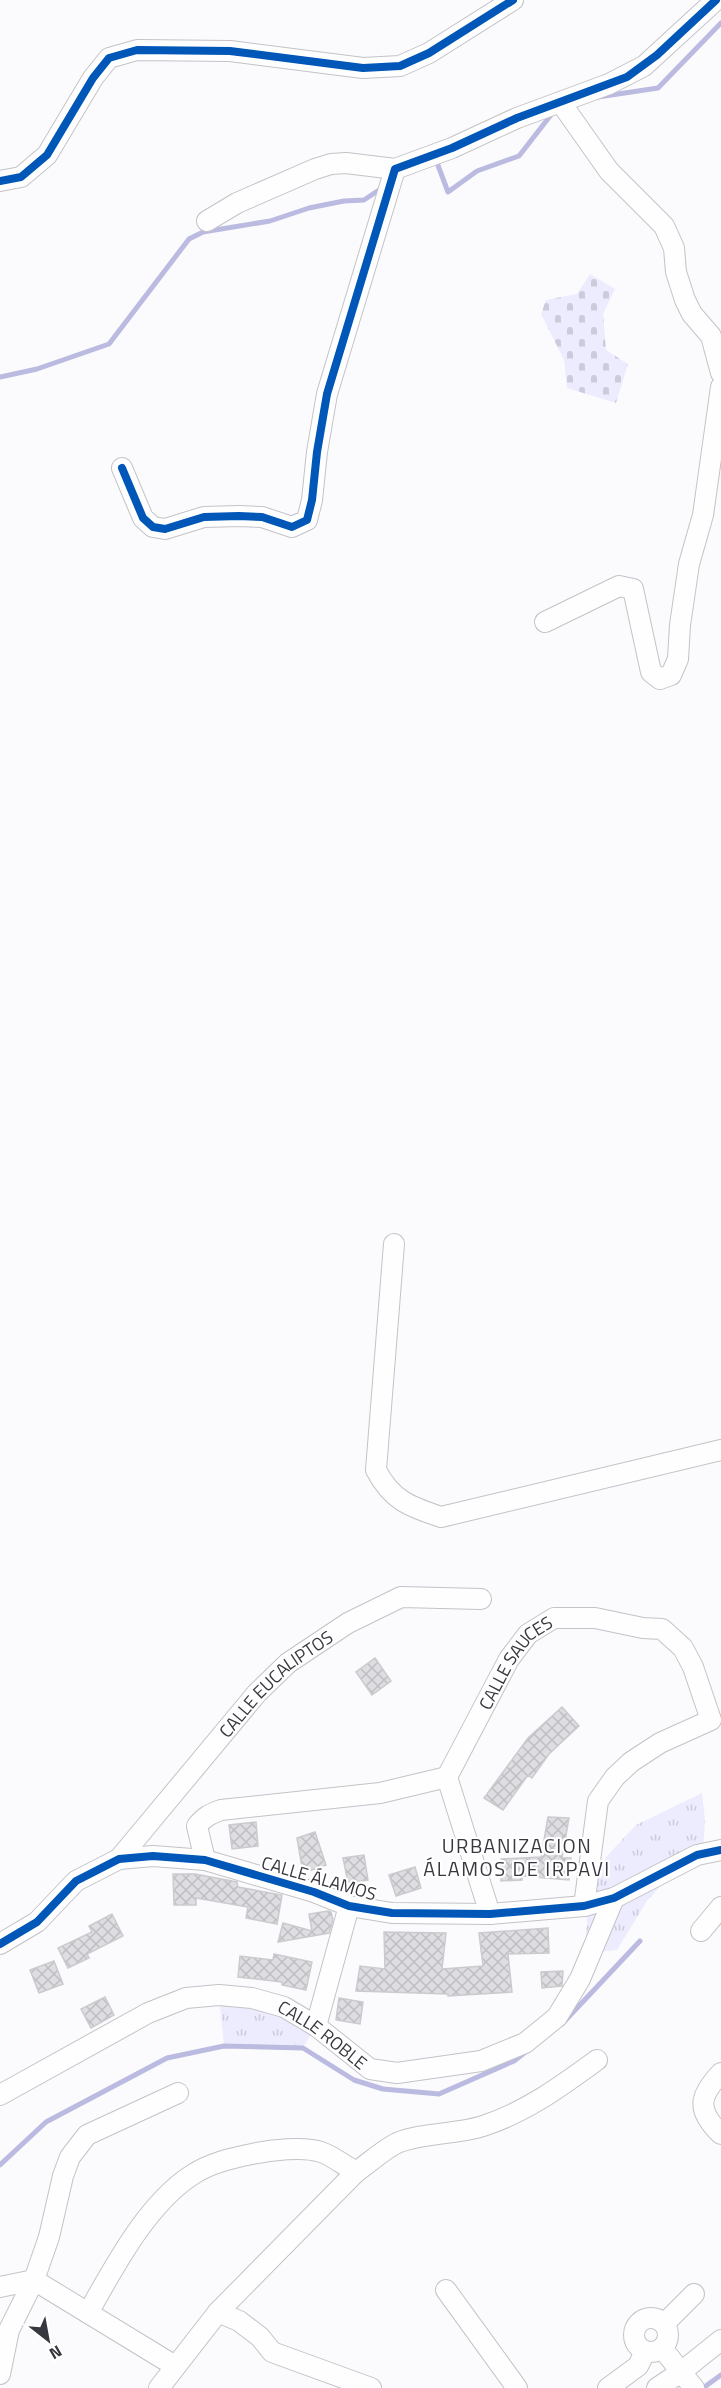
<svg xmlns="http://www.w3.org/2000/svg" width="721" height="2388" font-family="'Titillium Web',sans-serif">
	<style>
		.grass { fill: url(#grass-tufts) }
		.cemetery { fill: url(#cemetery-stones) }
		.lines { fill: none; stroke-linecap: round; stroke-linejoin: round }
		.stream { stroke: #bbbae0; stroke-width: 5 }
		.building { fill: url(#building-cross-hatch); stroke: #cbcbcf; stroke-width: 1.5 }
		.minor-casing { stroke: #c3c3c8; stroke-width: 22 }
		.minor { stroke: #fefeff; stroke-width: 20 }
		.cycleway-casing { stroke: #fff; stroke-width: 11 }
		.cycleway { stroke: #0057b8; stroke-width: 8 }
		.labels { text-anchor: middle; dominant-baseline: central; stroke-width: 4.5; stroke-linejoin: round; paint-order: stroke }
		.street-label { font-size: 18px; fill: #373740; stroke: #fff }
		.neighbourhood-label { font-size: 20px; letter-spacing: 1.5px; fill: #373740; stroke: #fff }
	</style>
	<defs>
		<pattern id="grass-tufts" width="24" height="20" patternUnits="userSpaceOnUse" patternTransform="scale(1.5)"><rect width="24" height="20" fill="#ececfe"/><path d="M3 7l-1-3M5 7V3M7 7l1-3M15 17l-1-3M17 17v-4M19 17l1-3" fill="none" stroke="#cbcbdb"/></pattern>
		<pattern id="cemetery-stones" width="16" height="16" patternUnits="userSpaceOnUse" patternTransform="scale(1.5)"><rect width="16" height="16" fill="#ececfe"/><path d="M2 7V4a2 2 0 0 1 4 0v3zM10 15v-3a2 2 0 0 1 4 0v3z" fill="#cbcbdb"/></pattern>
		<pattern id="building-cross-hatch" width="8" height="8" patternUnits="userSpaceOnUse" patternTransform="scale(1.5)"><rect width="8" height="8" fill="#dddde2"/><path d="M0 0l8 8M0 8l8-8" fill="none" stroke="#bebec3"/></pattern>
	</defs>
	<rect width="100%" height="100%" fill="#fbfbfd"/>
	<path class="grass" d="M 702,1793 L 705,1820 L 703,1851 L 673,1872 L 647,1901 L 617,1950 L 585,1953 L 589,1889 L 606,1857 L 636,1825 Z
		M 219,1995 L 316,2026 L 303,2048 L 224,2046 Z"/>
	<path class="cemetery" d="M 590,274 L 615,289 L 603,314 L 606,350 L 628,364 L 616,403 L 567,388 L 564,360 L 541,314 L 546,300 L 577,294 Z"/>
	<g class="lines">
		<path class="stream" d="M 598,97 L 658,88 L 721,23
			M 436,160 L 448,192 L 477,171 L 519,156 L 554,111
			M 0,377 L 37,369 L 109,344 L 189,239 L 203,232 L 270,221 L 309,208 L 344,201 L 364,200 L 382,188
			M 562,2024 L 640,1941
			M 0,2165 L 46,2122 L 167,2058 L 224,2046 L 303,2048 L 354,2080 L 383,2089 L 439,2094 L 514,2061 L 528,2050
			M 703,2388 L 721,2375"/>
	</g>
	<path class="building" d="M 375,1658 L 391,1681 L 372,1695 L 356,1672 Z
		M 562,1707 L 579,1726 L 549,1754 L 532,1778 L 528,1775 L 503,1810 L 484,1798 L 528,1738 Z
		M 548,1817 L 569,1818 L 562,1858 L 571,1858 L 569,1880 L 522,1876 L 522,1880 L 501,1881 L 501,1859 L 541,1857 Z
		M 256,1822 L 258,1846 L 232,1849 L 229,1825 Z
		M 315,1832 L 326,1865 L 303,1873 L 297,1838 Z
		M 364,1855 L 368,1880 L 348,1883 L 343,1858 Z
		M 415,1867 L 421,1888 L 396,1896 L 389,1875 Z
		M 173,1874 L 195,1874 L 237,1882 L 238,1887 L 282,1895 L 277,1924 L 246,1918 L 248,1907 L 196,1898 L 196,1905 L 174,1905 Z
		M 328,1911 L 331,1912 L 333,1920 L 329,1933 L 278,1942 L 283,1923 L 312,1931 L 309,1914 Z
		M 112,1914 L 123,1936 L 87,1954 L 89,1958 L 68,1968 L 58,1948 L 92,1932 L 89,1926 Z
		M 548,1928 L 549,1953 L 508,1954 L 512,1992 L 448,1996 L 448,1994 L 356,1991 L 360,1966 L 385,1969 L 384,1932 L 446,1933 L 442,1969 L 483,1966 L 479,1933 Z
		M 274,1954 L 312,1962 L 306,1990 L 282,1985 L 282,1982 L 238,1977 L 240,1956 L 273,1960 Z
		M 54,1961 L 63,1984 L 39,1993 L 30,1970 Z
		M 563,1971 L 562,1986 L 542,1988 L 541,1972 Z
		M 105,1997 L 114,2015 L 91,2028 L 81,2009 Z
		M 339,1998 L 363,2002 L 360,2024 L 336,2020 Z"/>
	<g class="lines">
		<defs>
			<g id="minor">
				<path d="M 561,103 L 609,171 L 664,226 L 674,248 L 676,272 L 685,300 L 692,314 L 711,336 L 721,373"/>
				<path d="M 0,181 L 21,177 L 47,155 L 93,78 L 109,58 L 137,50 L 230,51 L 363,68 L 400,66 L 429,53 L 513,0"/>
				<path d="M 207,221 L 237,203 L 315,169 L 331,164 L 346,163 L 395,169 L 452,148 L 517,118 L 609,84 L 644,66 L 716,0"/>
				<path d="M 122,468 L 143,518 L 153,527 L 165,529 L 204,517 L 239,516 L 262,517 L 292,527 L 307,520 L 312,500 L 317,452 L 327,394 L 395,169"/>
				<path d="M 545,622 L 619,586 L 633,589 L 651,672 L 660,679 L 671,675 L 678,659 L 680,625 L 689,564 L 703,515 L 721,387"/>
				<path d="M 394,1244 L 376,1470 C 392,1501 411,1507 441,1517 L 721,1450"/>
				<path id="s1" d="M 119,1859 L 257,1693 L 288,1663 L 348,1623 L 401,1597 L 481,1599"/>
				<path d="M 205,1860 L 197,1826 C 204,1817 210,1814 221,1810 L 380,1793 L 447,1777"/>
				<path id="s2" d="M 490,1914 L 447,1777 L 509,1659 L 528,1634 L 554,1618 L 595,1618 L 643,1628 L 662,1629 L 683,1648 L 693,1667 L 711,1720 L 660,1743 L 631,1762 L 615,1777 L 598,1801 L 584,1906"/>
				<path d="M 701,1931 L 721,1907"/>
				<path d="M 0,1944 L 37,1922 L 76,1881 L 119,1859 L 153,1856 L 205,1860 L 314,1892 L 349,1906 L 392,1913 L 490,1914 L 584,1906 L 614,1898 L 697,1855 L 721,1850"/>
				<path d="M 316,2026 L 349,1906"/>
				<path d="M 721,2073 C 699,2096 696,2110 721,2134"/>
				<path id="s3" d="M 0,2095 L 148,2013 L 186,1998 L 219,1995 L 252,1998 L 284,2007 L 316,2026 L 370,2069 L 397,2073 L 481,2061 L 525,2043 L 557,2017 L 580,1979 L 614,1898"/>
				<path d="M 0,2287 L 34,2280 L 175,2366"/>
				<path d="M 446,2290 L 517,2388"/>
				<path d="M 218,2312 L 239,2321 L 260,2337 L 272,2352 L 371,2388"/>
				<path d="M 88,2313 C 114,2267 147,2204 192,2175 C 210,2163 232,2158 252,2154 C 270,2150 304,2146 321,2152 C 333,2156 345,2166 356,2172"/>
				<circle cx="651" cy="2335" r="17"/>
				<path d="M 664,2324 L 694,2294"/>
				<path d="M 662,2348 L 694,2388"/>
				<path d="M 0,2374 L 9,2330 L 34,2280 L 49,2237 L 63,2176 L 70,2157 L 87,2135 L 178,2093"/>
				<path d="M 159,2388 L 218,2312 L 356,2172 C 369,2163 383,2150 397,2143 C 424,2132 455,2135 483,2126 C 526,2112 560,2087 597,2060"/>
				<path d="M 608,2388 L 638,2366 L 645,2352"/>
				<path d="M 657,2388 L 681,2372 L 721,2340"/>
			</g>
		</defs>
		<use href="#minor" class="minor-casing"/>
		<use href="#minor" class="minor"/>
		<defs>
			<path id="cycleway" d="M 0,181 L 21,177 L 47,155 L 93,78 L 109,58 L 137,50 L 230,51 L 363,68 L 400,66 L 429,53 L 513,0
				M 122,468 L 143,518 L 153,527 L 165,529 L 204,517 L 239,516 L 262,517 L 292,527 L 307,520 L 312,500 L 317,452 L 327,394 L 395,169 L 452,148 L 517,118 L 627,77 L 657,55 L 716,0
				M 0,1944 L 37,1922 L 76,1881 L 119,1859 L 153,1856 L 205,1860 L 314,1892 L 349,1906 L 392,1913 L 490,1914 L 584,1906 L 614,1898 L 697,1855 L 721,1850"/>
		</defs>
		<use href="#cycleway" class="cycleway-casing"/>
		<use href="#cycleway" class="cycleway"/>
	</g>
	<g class="labels">
		<g class="street-label">
			<text stroke="none"><textPath href="#s2" startOffset="278">CALLE SAUCES</textPath></text>
			<text stroke="none"><textPath href="#s1" startOffset="236">CALLE EUCALIPTOS</textPath></text>
			<text transform="translate(319 1878) rotate(16)">CALLE ÁLAMOS</text>
			<text stroke="none"><textPath href="#s3" startOffset="357">CALLE ROBLE</textPath></text>
		</g>
		<g class="neighbourhood-label">
			<text x="517" y="1845">URBANIZACION<tspan x="517" dy="23">ÁLAMOS DE IRPAVI</tspan></text>
		</g>
	</g>
	<g transform="translate(48 2340) rotate(149)" stroke="#ffffff" stroke-width="4.5" paint-order="stroke">
	<path d="M0-4.5L10 22L0 15L-10 22Z" fill="#373740"/>
	<text y="-9" font-size="16" font-weight="bold" text-anchor="middle" fill="#373740">N</text>
	</g>
</svg>
